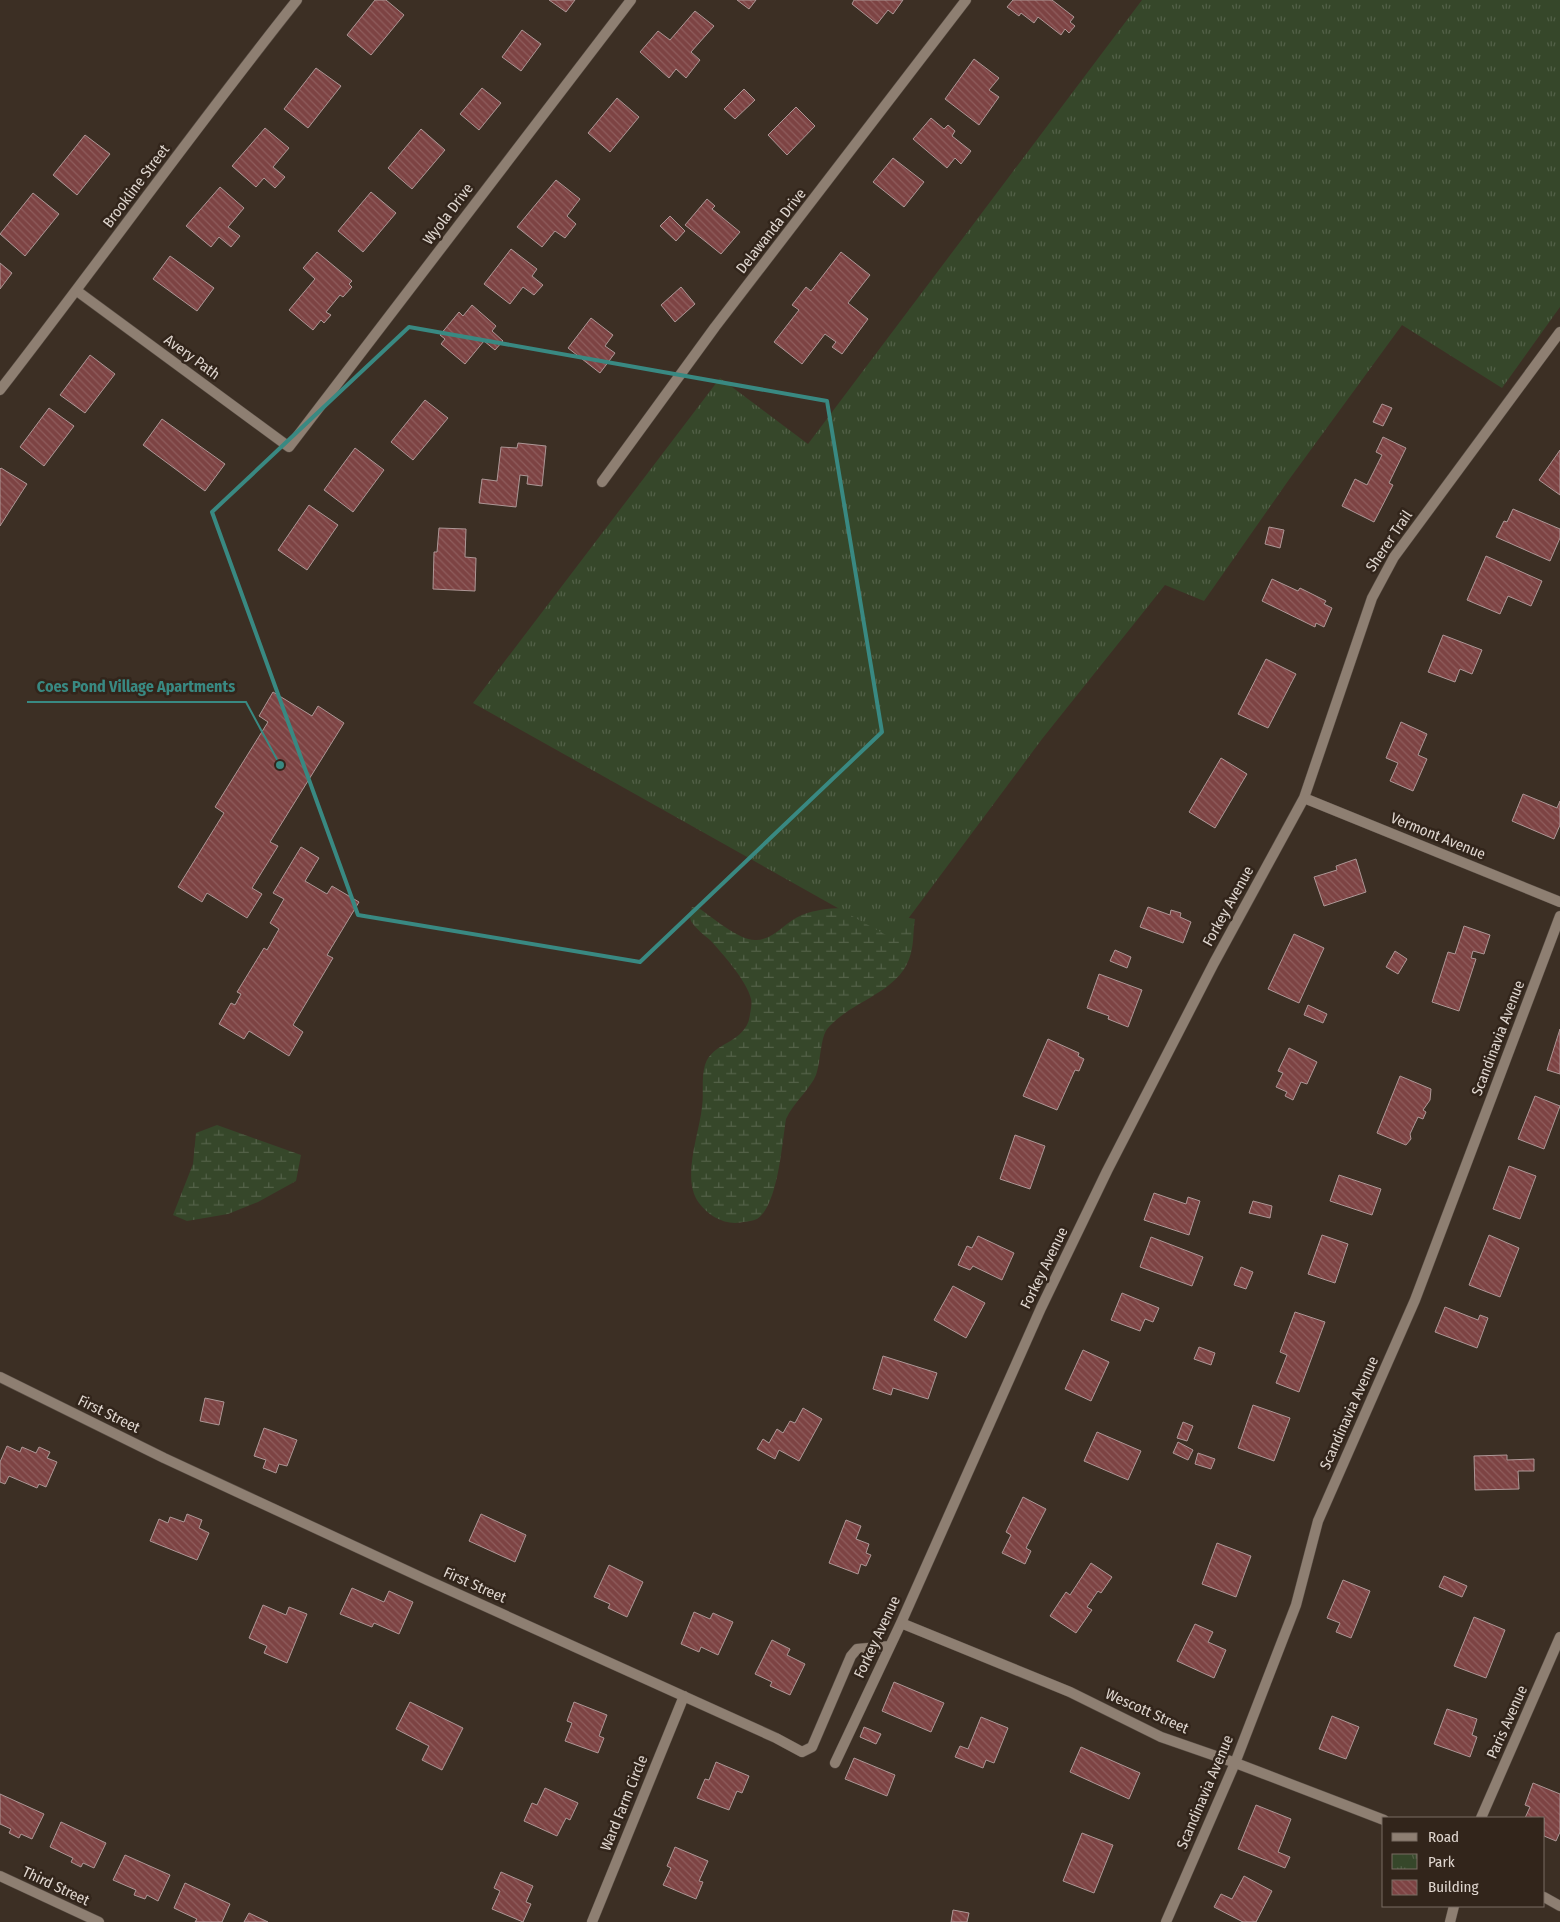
<svg xmlns="http://www.w3.org/2000/svg" width="1560" height="1922" font-family="'Fira Sans Condensed',sans-serif">
	<style>
		.wetland { fill: url(#wetland-marsh) }
		.park { fill: url(#park-tufts) }
		.building { fill: url(#building-back-hatch); stroke: #ad9796 }
		.lines { fill: none; stroke-linecap: round; stroke-linejoin: round }
		.street-casing { stroke: #584d44; stroke-width: 11 }
		.street { stroke: #8e7f72; stroke-width: 10 }
		.marked { fill: none; stroke: #398982; stroke-width: 4; stroke-linejoin: round }
		.labels { text-anchor: middle; dominant-baseline: central; stroke-width: 5; stroke-linejoin: round; paint-order: stroke }
		.street-label { font-size: 15px; fill: #e0d7d0; stroke: #32251b }
		.leader { fill: none; stroke: #398982; stroke-width: 2 }
		.callout-dot { fill: #398982; stroke: #32251b; stroke-width: 2 }
		.callout-label { font-size: 16px; text-anchor: middle; font-weight: bold; fill: #398982; stroke: #32251b; stroke-width: 5; stroke-linejoin: round; paint-order: stroke }
	</style>
	<defs>
		<pattern id="wetland-marsh" width="20" height="14" patternUnits="userSpaceOnUse" patternTransform="scale(1.25)"><rect width="20" height="14" fill="#36472a"/><path d="M1 5h8M5 5V1M11 12h8M15 12V8" fill="none" stroke="#536148"/></pattern>
		<pattern id="park-tufts" width="24" height="20" patternUnits="userSpaceOnUse" patternTransform="scale(1.25)"><rect width="24" height="20" fill="#36472a"/><path d="M3 7l-1-3M5 7V3M7 7l1-3M15 17l-1-3M17 17v-4M19 17l1-3" fill="none" stroke="#536148"/></pattern>
		<pattern id="building-back-hatch" width="6" height="6" patternUnits="userSpaceOnUse" patternTransform="scale(1.25)"><rect width="6" height="6" fill="#7d4343"/><path d="M-1 5l2 2M0 0l6 6M5-1l2 2" fill="none" stroke="#8f5d5d"/></pattern>
	</defs>
	<rect width="100%" height="100%" fill="#3c2f24"/>
	<path class="wetland" d="M 692,907 L 700,909 C 713,918 740,941 756,940 C 774,940 786,921 802,915 C 838,901 879,912 915,919 C 913,930 914,942 911,953 C 901,993 853,999 828,1028 C 820,1037 821,1062 816,1075 C 811,1088 793,1103 786,1119 C 782,1143 778,1206 757,1219 C 750,1222 742,1222 735,1223 C 721,1223 707,1214 699,1203 C 681,1179 699,1135 702,1107 C 704,1094 701,1078 705,1065 C 712,1041 747,1044 750,1014 C 751,1009 752,1003 751,999 C 747,981 722,953 710,940 C 704,935 695,928 691,921 C 689,915 690,912 692,907 Z
		M 217,1125 L 301,1155 L 296,1181 L 258,1202 L 228,1214 L 187,1221 L 173,1215 L 193,1164 L 196,1133 Z"/>
	<path class="park" d="M 1142,0 L 1560,0 L 1560,307 L 1502,388 L 1402,325 L 1288,481 L 1204,601 L 1165,585 L 1042,739 L 893,939 L 473,703 L 720,378 L 808,444 Z"/>
	<path class="building" d="M 375,0 L 386,0 L 404,15 L 371,55 L 347,35 Z
		M 549,0 L 575,0 L 566,12 Z
		M 737,0 L 756,0 L 749,9 Z
		M 854,0 L 903,0 L 893,14 L 888,10 L 877,24 L 852,4 Z
		M 1013,0 L 1052,0 L 1074,17 L 1070,22 L 1075,26 L 1069,33 L 1065,29 L 1061,35 L 1038,17 L 1034,23 L 1021,13 L 1019,16 L 1007,7 Z
		M 695,11 L 714,26 L 691,52 L 700,60 L 686,78 L 676,69 L 669,78 L 640,52 L 658,31 L 670,40 Z
		M 522,30 L 541,44 L 521,71 L 502,57 Z
		M 974,59 L 999,78 L 989,90 L 999,97 L 979,125 L 945,99 Z
		M 316,68 L 341,86 L 308,128 L 284,109 Z
		M 482,88 L 501,103 L 479,130 L 460,114 Z
		M 744,89 L 755,100 L 735,119 L 724,109 Z
		M 617,98 L 639,117 L 610,152 L 588,133 Z
		M 796,107 L 815,126 L 787,155 L 768,135 Z
		M 931,118 L 944,129 L 948,125 L 955,131 L 952,136 L 971,151 L 961,164 L 955,158 L 947,168 L 913,139 Z
		M 265,128 L 289,148 L 273,167 L 285,177 L 275,188 L 264,178 L 256,187 L 232,166 Z
		M 421,129 L 445,150 L 412,189 L 388,168 Z
		M 85,135 L 110,154 L 77,195 L 53,175 Z
		M 893,158 L 924,182 L 904,207 L 873,182 Z
		M 556,180 L 580,199 L 567,216 L 576,224 L 565,238 L 555,231 L 542,247 L 517,227 Z
		M 220,187 L 244,208 L 228,227 L 240,236 L 231,247 L 219,237 L 211,247 L 186,226 Z
		M 371,192 L 396,213 L 363,252 L 338,231 Z
		M 33,193 L 59,214 L 25,256 L 0,234 Z
		M 707,199 L 715,206 L 712,209 L 740,232 L 721,254 L 685,225 Z
		M 670,216 L 685,231 L 676,241 L 660,226 Z
		M 511,249 L 537,269 L 532,276 L 543,285 L 534,295 L 523,287 L 510,304 L 484,284 Z
		M 317,252 L 352,281 L 349,284 L 352,287 L 343,297 L 340,295 L 326,312 L 331,315 L 324,323 L 321,320 L 313,330 L 289,310 L 315,279 L 303,268 Z
		M 841,252 L 870,275 L 848,303 L 868,319 L 842,354 L 832,347 L 836,342 L 825,334 L 802,364 L 774,342 L 799,310 L 792,305 L 806,287 L 811,291 Z
		M 170,256 L 214,288 L 197,311 L 153,279 Z
		M 0,263 L 12,273 L 0,289 Z
		M 681,287 L 695,304 L 675,322 L 661,305 Z
		M 472,305 L 496,326 L 492,331 L 503,341 L 495,350 L 484,341 L 465,364 L 441,344 L 445,339 L 440,335 L 459,312 L 463,316 Z
		M 591,318 L 613,335 L 605,346 L 615,353 L 600,373 L 568,348 Z
		M 90,355 L 115,374 L 85,413 L 60,395 Z
		M 425,400 L 448,418 L 413,460 L 391,442 Z
		M 1382,404 L 1392,408 L 1383,426 L 1373,422 Z
		M 49,408 L 74,426 L 44,466 L 20,447 Z
		M 162,419 L 225,464 L 205,491 L 143,445 Z
		M 1383,437 L 1406,448 L 1389,483 L 1393,485 L 1374,522 L 1342,506 L 1355,479 L 1367,485 L 1382,455 L 1376,452 Z
		M 518,443 L 546,446 L 542,486 L 527,484 L 528,476 L 520,475 L 516,507 L 479,503 L 482,479 L 497,481 L 501,447 L 517,448 Z
		M 355,448 L 384,470 L 353,512 L 324,490 Z
		M 1560,450 L 1560,495 L 1539,480 Z
		M 1,468 L 27,484 L 0,526 L 0,469 Z
		M 309,505 L 338,525 L 307,570 L 278,550 Z
		M 1513,509 L 1560,529 L 1560,538 L 1550,561 L 1496,537 L 1504,521 L 1507,522 Z
		M 1269,527 L 1284,530 L 1280,548 L 1265,544 Z
		M 439,528 L 466,529 L 465,557 L 476,558 L 475,591 L 433,589 L 434,552 L 437,552 Z
		M 1486,556 L 1542,581 L 1531,606 L 1508,596 L 1500,614 L 1467,600 Z
		M 1272,579 L 1298,591 L 1300,588 L 1326,601 L 1324,604 L 1332,608 L 1324,627 L 1316,623 L 1315,627 L 1262,601 Z
		M 1443,635 L 1482,650 L 1472,674 L 1460,669 L 1455,682 L 1428,672 Z
		M 1266,659 L 1296,674 L 1268,728 L 1238,714 Z
		M 273,692 L 312,716 L 318,706 L 344,723 L 270,842 L 278,846 L 252,888 L 262,894 L 247,918 L 207,893 L 202,902 L 178,887 L 224,813 L 215,807 L 268,722 L 259,716 Z
		M 1401,722 L 1427,734 L 1418,755 L 1427,759 L 1413,791 L 1390,781 L 1398,763 L 1386,758 Z
		M 1221,758 L 1247,774 L 1215,828 L 1189,812 Z
		M 1523,794 L 1557,808 L 1560,801 L 1560,825 L 1554,839 L 1512,821 Z
		M 301,847 L 319,858 L 305,881 L 327,894 L 332,886 L 359,902 L 327,955 L 333,958 L 293,1025 L 303,1032 L 289,1056 L 249,1031 L 244,1039 L 219,1024 L 231,1003 L 235,1005 L 241,994 L 237,992 L 264,948 L 267,950 L 279,929 L 270,923 L 284,899 L 273,893 Z
		M 1356,859 L 1366,892 L 1324,906 L 1314,877 L 1337,870 L 1336,866 Z
		M 1148,907 L 1170,915 L 1171,910 L 1181,913 L 1180,917 L 1191,922 L 1183,943 L 1140,927 Z
		M 1464,926 L 1490,935 L 1484,954 L 1473,951 L 1471,958 L 1476,959 L 1459,1011 L 1432,1002 L 1448,952 L 1455,954 Z
		M 1294,934 L 1324,948 L 1299,1003 L 1268,989 Z
		M 1115,950 L 1131,957 L 1127,968 L 1110,961 Z
		M 1395,951 L 1407,959 L 1398,974 L 1386,967 Z
		M 1099,974 L 1142,990 L 1128,1027 L 1108,1019 L 1109,1016 L 1087,1008 Z
		M 1308,1005 L 1327,1014 L 1323,1023 L 1304,1015 Z
		M 1560,1029 L 1560,1074 L 1547,1070 Z
		M 1048,1039 L 1079,1053 L 1078,1056 L 1084,1059 L 1079,1071 L 1075,1070 L 1057,1110 L 1023,1096 Z
		M 1289,1048 L 1317,1062 L 1307,1084 L 1301,1082 L 1293,1100 L 1285,1096 L 1287,1092 L 1276,1087 L 1283,1073 L 1278,1071 Z
		M 1400,1076 L 1431,1089 L 1430,1100 L 1423,1110 L 1426,1112 L 1423,1119 L 1418,1117 L 1410,1134 L 1411,1139 L 1406,1145 L 1377,1133 Z
		M 1535,1096 L 1560,1106 L 1544,1149 L 1518,1139 Z
		M 1015,1135 L 1045,1146 L 1030,1189 L 1000,1179 Z
		M 1509,1166 L 1536,1176 L 1520,1219 L 1493,1209 Z
		M 1339,1175 L 1381,1189 L 1372,1215 L 1330,1201 Z
		M 1154,1193 L 1186,1204 L 1188,1197 L 1200,1201 L 1189,1235 L 1144,1220 Z
		M 1253,1201 L 1272,1206 L 1270,1218 L 1249,1213 Z
		M 1322,1235 L 1348,1244 L 1335,1283 L 1308,1274 Z
		M 1489,1235 L 1519,1248 L 1500,1297 L 1469,1285 Z
		M 978,1236 L 1014,1253 L 1002,1280 L 973,1266 L 970,1270 L 958,1265 L 967,1246 L 972,1248 Z
		M 1151,1237 L 1203,1257 L 1192,1286 L 1140,1267 Z
		M 1241,1267 L 1253,1272 L 1246,1289 L 1234,1285 Z
		M 953,1286 L 985,1303 L 966,1338 L 934,1320 Z
		M 1122,1293 L 1159,1308 L 1153,1322 L 1145,1319 L 1140,1331 L 1111,1320 Z
		M 1445,1307 L 1478,1320 L 1480,1315 L 1488,1318 L 1477,1348 L 1435,1332 Z
		M 1295,1312 L 1325,1322 L 1299,1392 L 1276,1383 L 1287,1355 L 1280,1352 Z
		M 1199,1347 L 1215,1353 L 1211,1365 L 1194,1359 Z
		M 1083,1350 L 1109,1362 L 1091,1401 L 1065,1389 Z
		M 883,1356 L 937,1373 L 928,1399 L 893,1388 L 891,1395 L 873,1389 Z
		M 205,1398 L 224,1402 L 219,1425 L 200,1421 Z
		M 1253,1405 L 1290,1418 L 1274,1461 L 1238,1448 Z
		M 803,1408 L 822,1419 L 799,1461 L 779,1450 L 775,1459 L 757,1449 L 763,1439 L 769,1443 L 777,1429 L 783,1433 L 790,1421 L 795,1423 Z
		M 1183,1422 L 1193,1426 L 1187,1441 L 1177,1438 Z
		M 264,1428 L 297,1440 L 287,1466 L 279,1464 L 276,1473 L 263,1468 L 266,1460 L 254,1456 Z
		M 1097,1432 L 1141,1451 L 1128,1480 L 1084,1461 Z
		M 1178,1442 L 1193,1450 L 1188,1460 L 1173,1453 Z
		M 7,1446 L 20,1452 L 22,1447 L 36,1453 L 39,1447 L 50,1452 L 47,1458 L 57,1462 L 46,1487 L 39,1484 L 37,1488 L 9,1476 L 5,1484 L 0,1482 L 0,1462 Z
		M 1198,1453 L 1215,1459 L 1211,1469 L 1195,1464 Z
		M 1507,1455 L 1507,1460 L 1534,1459 L 1534,1471 L 1518,1471 L 1519,1489 L 1475,1490 L 1474,1456 Z
		M 1023,1497 L 1046,1509 L 1026,1548 L 1031,1551 L 1025,1564 L 1002,1553 L 1011,1535 L 1006,1532 Z
		M 187,1514 L 202,1520 L 199,1528 L 209,1533 L 197,1560 L 150,1541 L 159,1519 L 168,1523 L 170,1517 L 184,1522 Z
		M 481,1514 L 526,1535 L 515,1562 L 469,1541 Z
		M 846,1520 L 861,1526 L 856,1539 L 869,1544 L 866,1553 L 871,1555 L 866,1566 L 861,1564 L 858,1574 L 829,1563 Z
		M 1217,1543 L 1251,1556 L 1236,1597 L 1202,1584 Z
		M 1091,1563 L 1112,1577 L 1101,1593 L 1098,1591 L 1087,1607 L 1092,1610 L 1076,1633 L 1050,1616 L 1066,1592 L 1070,1595 Z
		M 609,1565 L 643,1582 L 627,1617 L 608,1608 L 610,1604 L 594,1597 Z
		M 1444,1576 L 1467,1586 L 1462,1597 L 1439,1587 Z
		M 1343,1580 L 1370,1591 L 1351,1638 L 1336,1632 L 1340,1623 L 1327,1618 Z
		M 352,1588 L 384,1602 L 389,1591 L 413,1602 L 399,1634 L 374,1623 L 372,1627 L 340,1614 Z
		M 263,1605 L 286,1615 L 289,1607 L 307,1614 L 287,1663 L 264,1653 L 267,1646 L 249,1638 Z
		M 694,1612 L 710,1619 L 713,1613 L 733,1622 L 718,1655 L 701,1647 L 699,1652 L 681,1644 Z
		M 1474,1617 L 1505,1630 L 1486,1678 L 1454,1666 Z
		M 1195,1624 L 1213,1632 L 1208,1642 L 1226,1650 L 1214,1678 L 1177,1661 Z
		M 772,1640 L 790,1649 L 787,1655 L 805,1664 L 790,1695 L 770,1686 L 772,1682 L 755,1674 Z
		M 894,1682 L 944,1703 L 931,1732 L 882,1711 Z
		M 410,1702 L 463,1728 L 442,1770 L 422,1760 L 429,1746 L 396,1729 Z
		M 574,1702 L 607,1715 L 599,1736 L 604,1738 L 598,1753 L 565,1741 L 572,1723 L 567,1721 Z
		M 1447,1709 L 1477,1719 L 1472,1735 L 1477,1737 L 1470,1757 L 1434,1744 Z
		M 1332,1716 L 1359,1727 L 1346,1759 L 1319,1749 Z
		M 981,1717 L 1008,1728 L 994,1763 L 986,1760 L 983,1768 L 955,1757 L 960,1746 L 968,1749 Z
		M 864,1727 L 881,1734 L 876,1744 L 860,1737 Z
		M 1081,1747 L 1140,1773 L 1129,1799 L 1070,1772 Z
		M 854,1758 L 895,1775 L 887,1796 L 845,1779 Z
		M 716,1762 L 749,1776 L 742,1793 L 737,1791 L 729,1810 L 697,1798 L 705,1779 L 709,1780 Z
		M 1533,1783 L 1560,1794 L 1560,1832 L 1556,1841 L 1544,1836 L 1544,1818 L 1525,1818 L 1530,1807 L 1525,1805 Z
		M 545,1788 L 578,1803 L 570,1820 L 566,1818 L 557,1836 L 524,1821 L 532,1803 L 537,1805 Z
		M 0,1794 L 44,1814 L 32,1839 L 21,1834 L 19,1838 L 9,1833 L 11,1829 L 0,1824 Z
		M 1256,1805 L 1291,1819 L 1278,1852 L 1290,1857 L 1285,1868 L 1238,1849 Z
		M 61,1822 L 106,1843 L 94,1868 L 83,1863 L 81,1867 L 71,1862 L 73,1858 L 50,1847 Z
		M 1082,1833 L 1113,1845 L 1094,1893 L 1063,1881 Z
		M 675,1847 L 708,1861 L 699,1881 L 703,1882 L 696,1899 L 663,1885 L 671,1868 L 667,1866 Z
		M 125,1855 L 170,1875 L 158,1901 L 147,1895 L 145,1899 L 134,1895 L 136,1890 L 113,1880 Z
		M 501,1872 L 533,1886 L 526,1902 L 531,1904 L 523,1922 L 492,1909 L 500,1891 L 494,1888 Z
		M 1244,1876 L 1272,1891 L 1256,1922 L 1243,1922 L 1214,1907 L 1221,1894 L 1232,1899 Z
		M 185,1883 L 230,1904 L 222,1922 L 195,1922 L 197,1919 L 174,1908 Z
		M 953,1910 L 969,1913 L 967,1922 L 951,1922 Z
		M 249,1913 L 268,1922 L 244,1922 Z"/>
	<g class="lines">
		<defs>
			<path id="street" d="M 77,291 L 289,447 L 631,0
				M 0,390 C 100,261 195,128 297,0
				M 602,482 L 715,327 L 966,0
				M 1304,798 L 1560,902
				M 0,1377 L 164,1458 L 427,1580 L 776,1738 L 802,1752 L 812,1747 L 851,1656 L 857,1649 L 890,1646
				M 901,1623 L 1070,1692 L 1161,1737 L 1233,1762 L 1384,1820
				M 835,1763 L 901,1623 L 1041,1308 L 1107,1171 L 1214,963 L 1304,798 L 1372,598 L 1394,557 L 1560,332
				M 1481,1818 L 1560,1637
				M 0,1876 L 99,1922
				M 1544,1897 L 1560,1906
				M 592,1922 L 684,1696
				M 1166,1922 L 1235,1763 L 1296,1605 L 1318,1521 L 1415,1300 L 1560,916
				M 1450,1922 L 1454,1906"/>
		</defs>
		<use href="#street" class="street-casing"/>
		<use href="#street" class="street"/>
	</g>
	<path class="marked" d="M 409,327 L 827,401 L 882,732 L 640,962 L 358,915 L 212,512 Z"/>
	<g class="labels">
		<g class="street-label">
			<text transform="translate(136 186) rotate(-53)">Brookline Street</text>
			<text transform="translate(448 214) rotate(-53)">Wyola Drive</text>
			<text transform="translate(771 231) rotate(-52)">Delawanda Drive</text>
			<text transform="translate(192 357) rotate(36)">Avery Path</text>
			<text transform="translate(1389 541) rotate(-56)">Sherer Trail</text>
			<text transform="translate(1438 836) rotate(22)">Vermont Avenue</text>
			<text transform="translate(1228 906) rotate(-61)">Forkey Avenue</text>
			<text transform="translate(1498 1038) rotate(-69)">Scandinavia Avenue</text>
			<text transform="translate(1044 1268) rotate(-64)">Forkey Avenue</text>
			<text transform="translate(1349 1413) rotate(-66)">Scandinavia Avenue</text>
			<text transform="translate(109 1414) rotate(26)">First Street</text>
			<text transform="translate(475 1585) rotate(24)">First Street</text>
			<text transform="translate(877 1637) rotate(-65)">Forkey Avenue</text>
			<text transform="translate(1147 1711) rotate(24)">Wescott Street</text>
			<text transform="translate(1507 1722) rotate(-66)">Paris Avenue</text>
			<text transform="translate(1205 1792) rotate(-67)">Scandinavia Avenue</text>
			<text transform="translate(624 1803) rotate(-68)">Ward Farm Circle</text>
			<text transform="translate(56 1886) rotate(25)">Third Street</text>
		</g>
	</g>
	<path class="leader" d="M280 765L246 702H27"/>
	<circle class="callout-dot" cx="280" cy="765" r="5"/>
	<g class="callout-label">
		<text x="136" y="692">Coes Pond Village Apartments</text>
	</g>
	<rect x="1382" y="1817" width="162" height="90" fill="#32251b" stroke="#786c63"/>
	<rect x="1392" y="1833" width="25" height="8" fill="#8e7f72" stroke="#786c63"/>
	<text x="1428" y="1842" font-size="15" fill="#e0d7d0">Road</text>
	<rect x="1392" y="1854" width="25" height="15" fill="url(#park-tufts)" stroke="#786c63"/>
	<text x="1428" y="1867" font-size="15" fill="#e0d7d0">Park</text>
	<rect x="1392" y="1880" width="25" height="15" fill="url(#building-back-hatch)" stroke="#786c63"/>
	<text x="1428" y="1892" font-size="15" fill="#e0d7d0">Building</text>
</svg>
